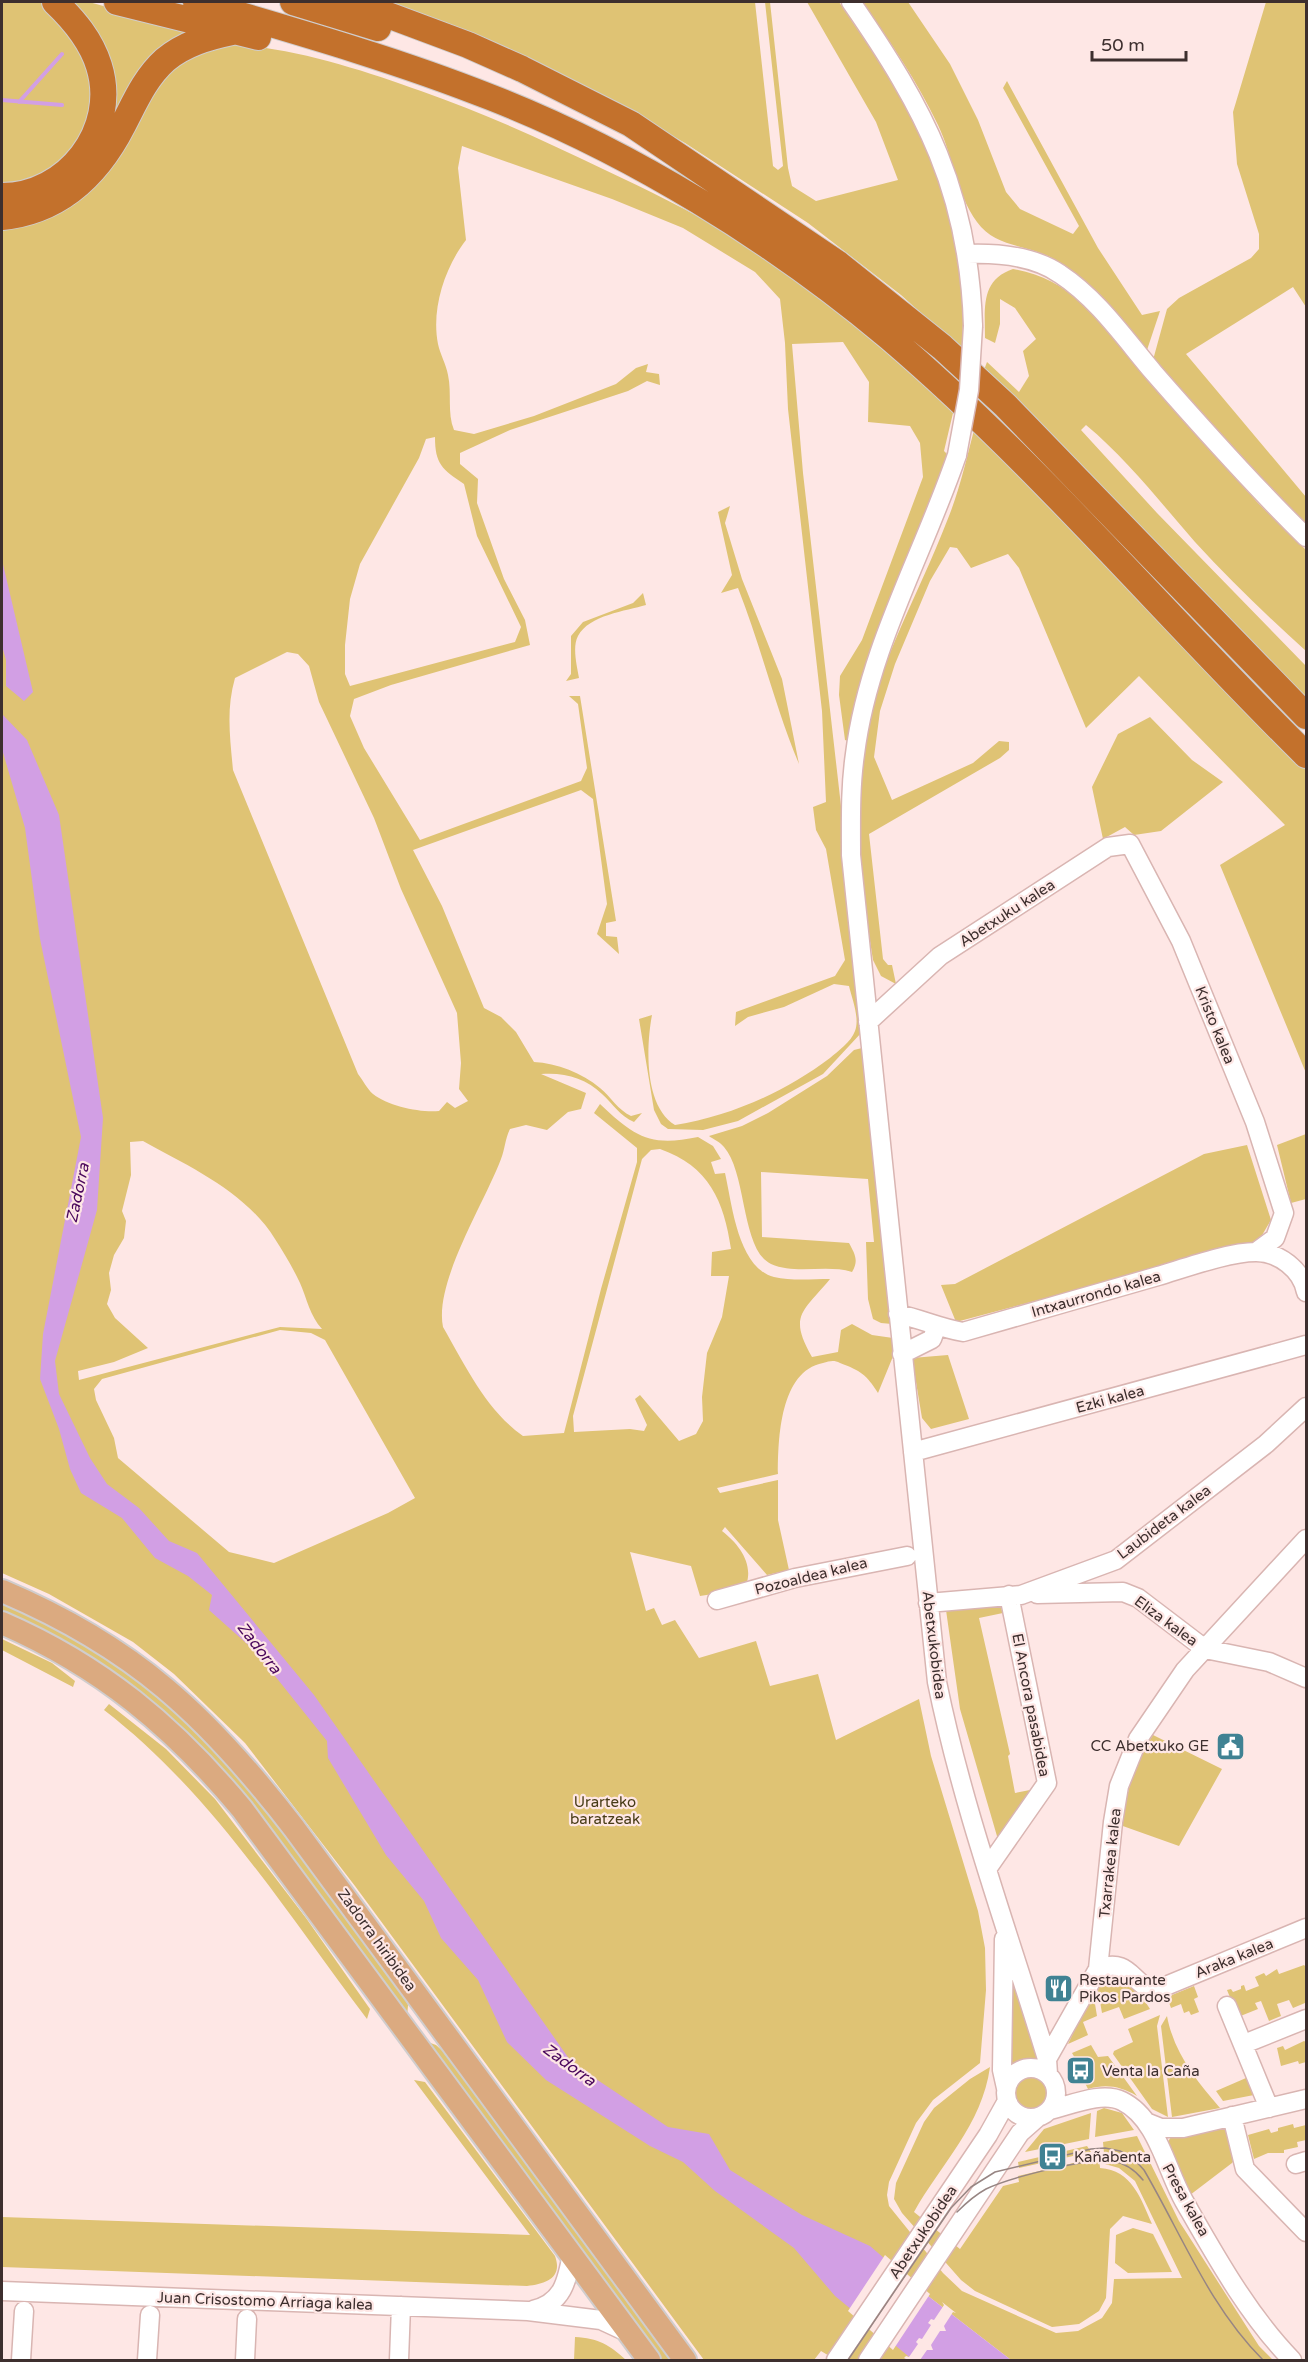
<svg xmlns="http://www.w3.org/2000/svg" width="1308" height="2362" font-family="'Varela Round',sans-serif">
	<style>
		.green { fill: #dfc374; fill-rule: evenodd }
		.water { fill: #d29fe4 }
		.pier { fill: #fee7e5 }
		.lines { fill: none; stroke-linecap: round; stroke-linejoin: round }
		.stream { stroke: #d29fe4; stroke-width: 4 }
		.minor-casing { stroke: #d9b5b2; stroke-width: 21 }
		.major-casing { stroke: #d0cdcd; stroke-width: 26 }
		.highway-casing { stroke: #d0cdcd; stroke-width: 28 }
		.minor { stroke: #fff; stroke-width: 18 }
		.major { stroke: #dbaa80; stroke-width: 22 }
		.highway { stroke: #c3712c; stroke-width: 26 }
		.tram { stroke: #978583; stroke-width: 1.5 }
		.minor-bridge-casing { stroke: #d9b5b2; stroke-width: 21; stroke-linecap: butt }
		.minor-bridge { stroke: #fff; stroke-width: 18 }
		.labels { text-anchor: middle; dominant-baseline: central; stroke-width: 4.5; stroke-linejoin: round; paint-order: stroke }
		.street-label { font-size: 15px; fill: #3d2f2e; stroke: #fee7e5 }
		.poi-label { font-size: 15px; fill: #3d2f2e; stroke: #fee7e5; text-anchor: start }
		.park-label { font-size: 15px; fill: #483c17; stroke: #fee7e5 }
		.water-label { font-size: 16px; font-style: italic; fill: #4a075c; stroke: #fee7e5 }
	</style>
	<rect width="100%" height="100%" fill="#fee7e5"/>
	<path class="green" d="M 2,2 L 41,2 L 55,13 L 86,59 L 94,88 L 86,139 L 52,174 L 2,187 Z
		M 67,2 L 89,2 L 200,33 L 100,156 L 107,123 Z
		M 380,2 L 755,2 L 773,166 L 778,170 L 783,166 L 765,2 L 770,2 L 788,168 L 792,186 L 816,201 L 898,180 L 876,122 L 807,2 L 839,2 L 896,86 L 921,135 L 939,178 L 958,254 L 964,297 L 962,350 L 901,295 L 808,223 L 685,143 L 600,95 Z
		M 862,2 L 908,2 L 950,64 L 978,120 L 1006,192 L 1020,209 L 1073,234 L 1079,226 L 1003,88 L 1007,81 L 1098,248 L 1142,315 L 1160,311 L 1147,350 C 1119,319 1093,284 1057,261 C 1031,244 996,249 977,222 C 956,193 953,156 938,125 C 917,81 890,41 862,2 Z
		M 1266,2 L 1306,2 L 1306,307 L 1293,287 L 1186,354 L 1306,497 L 1306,526 L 1225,443 L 1153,360 L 1167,309 L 1179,298 L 1251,258 L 1259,249 L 1259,234 L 1237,164 L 1233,112 Z
		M 237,45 C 295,48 366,71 421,91 C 484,113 545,141 605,170 C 647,190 690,210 729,235 C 809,287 884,347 953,413 L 944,451 L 948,455 C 916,551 867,641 848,741 L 845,740 L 839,695 L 840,676 L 862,640 L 923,477 L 920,443 L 910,426 L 868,422 L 869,382 L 843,342 L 792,344 L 803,473 L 841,806 L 862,1032 L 823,1074 L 738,1121 L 703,1130 L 668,1129 L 661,1124 L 654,1110 L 639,1019 L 652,1015 C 646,1047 644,1106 675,1125 C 731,1116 785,1092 830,1058 C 838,1051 851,1042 855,1031 C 860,1018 852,999 849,986 L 834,984 L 784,1007 L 748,1017 L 735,1026 L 736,1012 L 835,976 L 845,960 L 826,849 L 816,830 L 813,807 L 826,802 L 822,711 L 788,409 L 785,343 L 780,299 L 755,272 L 683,228 L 612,199 L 462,146 L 458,168 L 466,240 C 445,267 431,309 438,344 C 440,354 446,364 448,375 C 452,393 447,413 454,430 L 474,434 L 534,416 L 616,384 L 636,368 L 648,364 L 646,372 L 659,374 L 660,385 L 647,381 L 628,391 L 510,430 L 460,453 L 460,464 L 478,479 L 477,503 L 504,579 L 525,620 L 530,645 L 391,685 L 354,699 L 350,716 L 364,748 L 420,840 L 581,781 L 587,768 L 578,704 L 569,696 L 580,696 L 616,921 L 606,923 L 606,936 L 617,937 L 619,954 L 597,934 L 607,904 L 593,799 L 581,790 L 413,850 L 442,906 L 484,1008 L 501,1017 L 516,1032 L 534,1062 C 557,1063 582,1073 600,1088 C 611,1097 618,1110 631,1116 L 642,1113 L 634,1122 C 620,1116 613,1104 602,1094 C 586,1078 564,1072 541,1074 L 586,1093 L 581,1109 L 568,1112 L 547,1130 L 526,1125 L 510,1129 C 505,1139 505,1149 501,1159 C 484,1204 434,1282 443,1327 C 465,1365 486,1410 523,1436 L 564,1433 L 601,1289 L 637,1162 L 637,1148 L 594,1113 L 600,1104 C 635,1137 650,1147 698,1137 L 713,1146 L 721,1159 L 711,1162 L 715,1174 L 725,1173 C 732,1204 738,1268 774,1277 C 791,1281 812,1279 830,1279 C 803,1312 788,1315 812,1357 L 838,1352 L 841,1330 L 852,1324 L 872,1335 L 893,1338 L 894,1354 L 878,1393 C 866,1374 861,1371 840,1363 C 834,1360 830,1361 823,1363 C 780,1371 778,1439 778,1474 L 717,1488 L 720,1493 L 778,1480 L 778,1520 L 789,1570 L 767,1575 L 725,1527 L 722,1531 C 739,1544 754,1564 746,1585 L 732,1591 L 700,1596 L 691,1566 L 630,1552 L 646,1611 L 654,1608 L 662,1625 L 675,1620 L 699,1658 L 756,1641 L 770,1686 L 818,1674 L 836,1740 L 919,1699 L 931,1756 L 978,1911 L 985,1948 L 986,1990 L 980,2063 L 933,2100 L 916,2123 L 889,2182 L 887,2195 L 889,2206 L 943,2273 L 962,2291 L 1056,2333 L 1078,2331 L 1102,2318 L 1112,2303 L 1114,2279 L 1182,2278 L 1135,2181 L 1119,2168 L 1105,2164 L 1103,2142 L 1137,2136 L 1179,2221 L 1259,2346 L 1273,2360 L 1011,2360 L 928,2296 L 913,2360 L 836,2360 L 821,2351 L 814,2360 L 704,2360 L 355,1886 L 245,1743 L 174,1674 L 133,1642 L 49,1594 L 2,1573 L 2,226 L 145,101 L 179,61 L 206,47 ZM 435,437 C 435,464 442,469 464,484 L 477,536 L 521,627 L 515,642 L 350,686 L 345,674 L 345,645 L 350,599 L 360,564 L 419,458 L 426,439 ZM 287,652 L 298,654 L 309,666 L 319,702 L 374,818 L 401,889 L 457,1013 L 461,1063 L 459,1089 L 468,1101 L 455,1108 L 447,1102 L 439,1111 C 421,1113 388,1106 373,1094 C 367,1089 363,1080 358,1074 L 233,770 C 230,738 226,709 235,678 ZM 143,1141 C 190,1167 246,1192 275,1239 C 284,1253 293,1268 300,1283 C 307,1299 310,1316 322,1329 L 280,1327 L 79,1380 L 78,1371 L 114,1362 L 148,1348 L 115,1318 L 107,1304 L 111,1290 L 109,1273 L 114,1255 L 124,1238 L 126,1221 L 122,1211 L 131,1175 L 130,1142 ZM 660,1149 C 709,1166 724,1201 731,1249 L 712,1252 L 711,1276 L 729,1276 L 722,1317 L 707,1353 L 702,1397 L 703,1421 L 696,1434 L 679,1441 L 640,1395 L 635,1399 L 647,1425 L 644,1431 L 630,1429 L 574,1432 L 573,1416 L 642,1159 L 651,1150 ZM 280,1330 L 311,1333 L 325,1340 L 415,1498 L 388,1513 L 274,1563 L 229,1552 L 118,1458 L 114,1438 L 96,1400 L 94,1389 L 102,1379 Z
		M 1013,269 C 1042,274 1060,285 1082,302 L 1258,503 L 1306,550 L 1306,651 C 1268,617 1230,580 1195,542 C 1160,502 1127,459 1086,425 L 1081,430 L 1157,513 L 1306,666 L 1306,700 L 984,370 L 987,362 L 1019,392 L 1029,376 L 1023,351 L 1036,339 L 1015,308 L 1000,299 L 1000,324 L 995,343 L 985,338 C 985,309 980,280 1013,269 Z
		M 974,430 L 1306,767 L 1306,1073 L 1220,865 L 1285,825 L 1139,676 L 1086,728 L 1019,568 L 1008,554 L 971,568 L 957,548 L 950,547 L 930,581 L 895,664 L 880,711 L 874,757 L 892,800 L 973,763 L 999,741 L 1009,742 L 1009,750 L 1000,758 L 869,834 L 883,959 L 888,965 L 892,965 L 896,984 L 881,976 L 873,960 C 862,889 850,809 864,738 C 879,660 919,594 947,521 C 959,492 966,461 974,430 Z
		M 730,506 L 725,523 L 742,579 L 782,679 L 799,764 C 775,707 761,646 738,588 L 721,593 L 732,575 L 718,512 Z
		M 643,593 L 646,605 C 626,611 589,615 578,636 C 572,647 577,666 579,678 L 566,681 L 571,674 L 571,636 L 583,622 L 633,603 Z
		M 1150,717 L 1192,760 L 1223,782 L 1161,831 L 1134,835 L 1125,827 L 1103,839 L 1092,787 L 1118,734 Z
		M 862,1048 L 889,1295 L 892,1324 L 881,1323 L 873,1319 L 868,1299 L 866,1242 L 874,1242 L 868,1179 L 761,1172 L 762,1237 L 849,1243 C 855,1254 859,1261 852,1272 C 826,1264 796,1275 771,1264 C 741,1250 747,1173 724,1147 C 720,1142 713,1139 709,1136 L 742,1126 L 768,1113 L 827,1076 L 854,1050 Z
		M 1306,1134 L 1306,1199 L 1291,1203 L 1277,1145 Z
		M 1247,1145 L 1271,1220 L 1258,1242 L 956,1322 L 941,1285 L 955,1284 L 1204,1154 Z
		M 948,1355 L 969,1419 L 931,1429 L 922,1418 L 912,1358 Z
		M 2,1597 L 104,1649 L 217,1742 L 405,1998 L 408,2005 L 407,2018 L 209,1762 L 2,1616 Z
		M 1000,1606 L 1003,1613 L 979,1618 L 1010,1754 L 1008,1756 L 1015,1793 L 1035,1789 L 999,1843 L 960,1709 L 946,1610 Z
		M 2,1639 L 52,1663 L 75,1681 L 73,1687 L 2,1650 Z
		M 109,1704 L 166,1749 L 215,1799 L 306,1918 L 370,2009 L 367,2019 C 285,1911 212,1793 104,1710 Z
		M 1153,1735 L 1222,1769 L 1179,1846 L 1120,1825 L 1135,1764 Z
		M 1304,1965 L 1306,1967 L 1305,2003 L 1293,2008 L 1289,2000 L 1277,2004 L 1281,2016 L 1269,2021 L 1261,2001 L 1255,2003 L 1258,2009 L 1238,2017 L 1227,1990 L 1231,1989 L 1233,1992 L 1241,1989 L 1241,1986 L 1244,1985 L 1246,1991 L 1259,1986 L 1255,1977 L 1264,1973 L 1266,1976 L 1277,1969 L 1279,1974 Z
		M 1116,1973 L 1137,1989 L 1150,2009 L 1124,2019 L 1119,2007 L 1102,2013 L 1097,1984 L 1106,1975 Z
		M 1018,1981 L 1038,2058 C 1032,2062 1016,2068 1009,2068 L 1008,1982 Z
		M 1194,1986 L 1198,1997 L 1194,1999 L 1199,2012 L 1191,2015 L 1189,2011 L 1184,2013 L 1181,2004 L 1171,2008 L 1167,1997 Z
		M 1093,1992 L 1097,2016 L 1083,2022 L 1088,2035 L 1068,2044 Z
		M 1160,2015 L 1157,2026 L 1168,2117 L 1152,2109 L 1113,2054 L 1114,2051 L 1133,2042 L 1128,2029 Z
		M 1167,2016 C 1174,2053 1196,2080 1220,2108 L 1172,2117 L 1161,2026 Z
		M 425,2041 L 436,2045 L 447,2055 L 487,2110 L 548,2181 L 679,2360 L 656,2360 Z
		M 1304,2041 L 1306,2042 L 1306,2062 L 1299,2064 L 1298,2061 L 1281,2066 L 1277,2048 L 1283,2046 L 1285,2050 Z
		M 1091,2045 L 1098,2057 L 1108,2056 L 1137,2096 C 1120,2086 1106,2084 1088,2089 L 1082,2077 L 1085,2075 L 1072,2053 Z
		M 990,2067 C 982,2125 941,2164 914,2212 L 960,2249 L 1003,2186 L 1019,2182 L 1018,2176 L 1099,2157 L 1100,2168 C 1132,2170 1141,2199 1152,2224 L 1123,2216 L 1110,2229 L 1106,2298 L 1099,2311 L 1079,2324 L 1052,2327 L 975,2291 L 961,2280 L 902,2213 L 894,2199 L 896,2183 L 924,2122 L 934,2108 L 970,2079 Z
		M 1253,2075 L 1260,2098 L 1254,2095 L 1223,2101 L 1216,2091 Z
		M1013 2094a18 18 0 1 1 36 0a18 18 0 1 1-36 0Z
		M 414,2080 L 425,2082 L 555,2256 C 563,2278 546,2284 527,2286 L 2,2267 L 2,2217 L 530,2235 Z
		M 1104,2108 L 1122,2113 L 1134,2130 L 1095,2137 L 1097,2111 Z
		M 1091,2113 L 1089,2139 L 1025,2152 L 1044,2129 Z
		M 1225,2124 L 1239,2154 L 1232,2163 L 1190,2195 L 1167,2143 L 1171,2137 Z
		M 1293,2124 L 1294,2128 L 1306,2125 L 1306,2140 L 1297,2142 L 1298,2147 L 1284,2150 L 1284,2153 L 1268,2153 L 1254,2159 L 1248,2135 L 1269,2129 L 1271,2133 L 1278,2131 L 1278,2128 Z
		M 1087,2146 L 1091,2152 L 1019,2168 L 1018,2162 Z
		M 1133,2228 L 1153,2234 L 1172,2272 L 1128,2273 L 1115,2263 L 1116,2235 Z
		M 575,2337 C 598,2338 610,2345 626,2360 L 574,2360 Z"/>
	<path class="water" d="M 2,560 L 33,692 L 24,701 L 6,686 L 6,660 L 2,646 Z
		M 2,714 L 27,740 L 59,815 L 103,1118 L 97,1210 L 55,1361 L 59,1394 L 90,1458 L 107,1484 L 139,1508 L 169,1541 L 197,1553 L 314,1695 L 572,2063 L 668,2127 L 709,2134 L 730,2170 L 802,2215 L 870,2246 L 928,2296 L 1011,2360 L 913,2360 L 835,2296 L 794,2248 L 715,2191 L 683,2162 L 650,2146 L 546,2080 L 507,2042 L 478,1980 L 441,1938 L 424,1901 L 386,1855 L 328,1758 L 327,1741 L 255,1651 L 209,1610 L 212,1595 L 188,1576 L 155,1558 L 122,1518 L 81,1493 L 70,1469 L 59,1429 L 40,1379 L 43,1334 L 81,1137 L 40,939 L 25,828 L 2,749 Z"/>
	<path class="pier" d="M 885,2255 L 930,2294 L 893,2350 L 848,2311 Z
		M 942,2302 L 956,2313 L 953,2312 L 944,2326 L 946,2331 L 940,2331 L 931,2345 L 933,2350 L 927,2350 L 920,2360 L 908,2360 L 904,2358 L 906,2356 L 909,2357 L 918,2344 L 916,2342 L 919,2338 L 922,2339 L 931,2325 L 928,2323 L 931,2319 L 934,2320 L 944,2305 Z"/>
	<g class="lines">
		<path class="stream" d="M 2,100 L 62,105
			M 19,102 L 62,54"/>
		<defs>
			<path id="minor" d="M 851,2 C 925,109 969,192 973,326
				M 968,254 C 998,253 1034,256 1060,274 C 1098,299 1125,339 1154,373 C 1203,429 1253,485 1306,537
				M 957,455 C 923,555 868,649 855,754 C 850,788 851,822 851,855 L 937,1682 C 963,1810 1009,1934 1047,2059 L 1048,2074
				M 868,1022 L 940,956 L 1108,847 L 1130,844 L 1181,941 L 1255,1122 L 1284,1213 L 1275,1238 L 1256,1252
				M 898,1314 C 921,1319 940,1328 963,1332 C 1028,1313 1093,1295 1158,1276 C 1185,1268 1229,1252 1256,1252 C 1279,1252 1302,1270 1306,1292
				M 902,1354 L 932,1339 L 936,1328
				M 913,1452 L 1306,1345
				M 1037,1594 L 1123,1592 L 1138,1598 L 1205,1649 L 1269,1662 L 1306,1678
				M 717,1600 L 795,1578 L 907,1556
				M 928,1603 L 1021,1595 L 1116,1560 L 1266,1444 L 1306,1407
				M 987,1869 L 1047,1783 L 1009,1595
				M 1004,1939 L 1002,2070 L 1006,2088
				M 1098,1969 C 1131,1956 1132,1987 1156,1990 L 1306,1928
				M 1227,2006 L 1269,2108
				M 1244,2044 L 1306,2019
				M 1047,2059 L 1098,1969 L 1113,1822 L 1119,1786 L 1138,1739 L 1185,1670 L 1306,1539
				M1006 2093a25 25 0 1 1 50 0a25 25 0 1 1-50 0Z
				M 1050,2110 C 1071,2105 1102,2091 1122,2101 C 1157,2118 1166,2169 1184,2201 C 1215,2255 1248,2315 1292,2360
				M 1232,2116 L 1245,2169 L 1306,2232
				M 1146,2122 L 1161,2128 L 1183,2128 L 1306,2099
				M 1296,2164 L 1306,2161
				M 2,2291 L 528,2311 L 601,2320 L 629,2333
				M 533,2310 C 563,2303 567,2281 572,2254
				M 21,2360 L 24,2311
				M 147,2360 L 150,2315
				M 245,2360 L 247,2319
				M 399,2360 L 401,2306
				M 836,2360 L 988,2135 L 1007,2101
				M 868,2360 L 1020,2133 L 1037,2118"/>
			<path id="major" d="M 2,1591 C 134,1647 207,1715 294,1828 L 685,2360
				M 2,1623 C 101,1666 173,1726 242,1809 L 649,2360"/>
			<path id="highway" d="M 117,2 L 258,37
				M 196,2 C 295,31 394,59 490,97 C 631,152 773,240 889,337 C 1039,465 1166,617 1306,755
				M 293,2 L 378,28
				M 353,2 L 468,45 L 522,69 L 631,124 L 837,263 L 942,347 L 1005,405 L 1306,716
				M 2,196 C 67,196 119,130 99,66 C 91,40 74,20 55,2
				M 2,217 C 60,211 97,176 123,125 C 135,102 145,78 165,60 C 184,44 208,37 232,32"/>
		</defs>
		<use href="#minor" class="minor-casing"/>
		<use href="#major" class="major-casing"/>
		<use href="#highway" class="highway-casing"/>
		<use href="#minor" class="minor"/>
		<use href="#major" class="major"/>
		<use href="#highway" class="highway"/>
		<path class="tram" d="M 957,2212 C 966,2203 975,2195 986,2189 C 1009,2178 1089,2157 1112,2161 C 1125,2163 1135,2170 1143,2180
			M 848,2360 L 951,2208 L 971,2187 L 995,2172 L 1091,2149 L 1105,2148 L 1120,2151 L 1133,2158 L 1144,2170 C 1182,2235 1209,2306 1263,2360"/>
		<defs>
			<path id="minor-bridge" d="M 957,455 L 969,390 L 973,326"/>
		</defs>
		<use href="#minor-bridge" class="minor-bridge-casing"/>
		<use href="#minor-bridge" class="minor-bridge"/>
	</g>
	<defs>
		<symbol id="civic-square" viewBox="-11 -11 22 22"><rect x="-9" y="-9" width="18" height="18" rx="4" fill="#408293" stroke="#fee7e5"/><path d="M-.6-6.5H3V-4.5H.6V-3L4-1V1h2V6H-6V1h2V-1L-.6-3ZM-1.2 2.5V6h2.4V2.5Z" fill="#fff"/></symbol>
		<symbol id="restaurant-square" viewBox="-11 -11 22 22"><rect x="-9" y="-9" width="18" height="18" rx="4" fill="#408293" stroke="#fee7e5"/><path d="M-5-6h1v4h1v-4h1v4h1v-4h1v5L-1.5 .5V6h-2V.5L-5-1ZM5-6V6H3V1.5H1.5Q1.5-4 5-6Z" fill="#fff"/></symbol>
		<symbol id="bus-square" viewBox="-11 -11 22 22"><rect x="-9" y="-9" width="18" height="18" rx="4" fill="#408293" stroke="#fee7e5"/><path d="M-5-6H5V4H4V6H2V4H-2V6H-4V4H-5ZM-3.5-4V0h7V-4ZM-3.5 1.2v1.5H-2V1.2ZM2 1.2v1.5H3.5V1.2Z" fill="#fff"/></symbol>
	</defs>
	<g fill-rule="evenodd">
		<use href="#civic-square" x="1214" y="1730" width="33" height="33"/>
		<use href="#restaurant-square" x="1042" y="1972" width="33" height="33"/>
		<use href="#bus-square" x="1064" y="2054" width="33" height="33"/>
		<use href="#bus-square" x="1036" y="2140" width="33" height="33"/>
	</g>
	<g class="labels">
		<g class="street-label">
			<text transform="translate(1007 913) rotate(-33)">Abetxuku kalea</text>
			<text transform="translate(1215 1025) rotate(68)">Kristo kalea</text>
			<text transform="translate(1096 1294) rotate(-16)">Intxaurrondo kalea</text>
			<text transform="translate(1110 1399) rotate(-15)">Ezki kalea</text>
			<text transform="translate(1164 1522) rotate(-37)">Laubideta kalea</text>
			<text transform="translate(811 1576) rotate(-14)">Pozoaldea kalea</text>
			<text transform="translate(1166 1621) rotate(36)">Eliza kalea</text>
			<text transform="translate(934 1645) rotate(83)">Abetxukobidea</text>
			<text transform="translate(1031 1705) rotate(79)">El Ancora pasabidea</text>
			<text transform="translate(1110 1863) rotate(-84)">Txarrakea kalea</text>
			<text transform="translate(377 1940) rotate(54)">Zadorra hiribidea</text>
			<text transform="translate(1234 1958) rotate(-22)">Araka kalea</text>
			<text transform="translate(1186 2200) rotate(61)">Presa kalea</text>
			<text transform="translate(923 2232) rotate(-56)">Abetxukobidea</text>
			<text transform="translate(265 2301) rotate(2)">Juan Crisostomo Arriaga kalea</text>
		</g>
		<g class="poi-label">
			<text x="1209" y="1746" text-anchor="end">CC Abetxuko GE</text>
			<text x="1079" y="1980">Restaurante<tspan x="1079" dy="17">Pikos Pardos</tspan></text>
			<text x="1102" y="2071">Venta la Caña</text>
			<text x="1074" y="2157">Kañabenta</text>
		</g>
		<g class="park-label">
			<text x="605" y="1802">Urarteko<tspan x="605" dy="17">baratzeak</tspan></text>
		</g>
		<g class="water-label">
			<text transform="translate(78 1193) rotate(-78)">Zadorra</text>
			<text transform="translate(259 1648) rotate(52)">Zadorra</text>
			<text transform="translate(569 2065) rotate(36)">Zadorra</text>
		</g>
	</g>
	<rect width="1308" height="2362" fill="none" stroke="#3d2f2e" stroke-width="6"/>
	<path d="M1092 51v9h94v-9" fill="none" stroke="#3d2f2e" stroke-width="3"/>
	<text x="1101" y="51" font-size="18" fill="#3d2f2e" stroke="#fee7e5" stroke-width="4.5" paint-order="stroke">50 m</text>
</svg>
